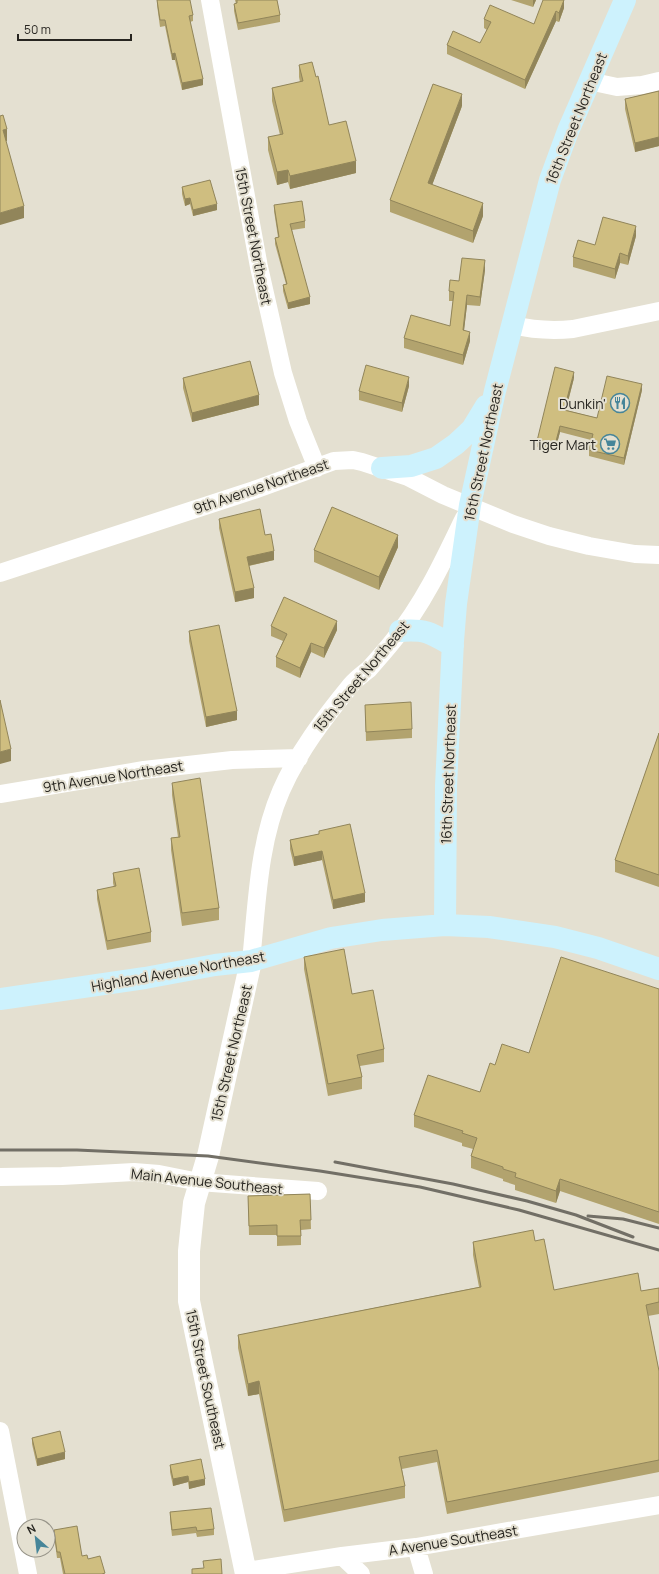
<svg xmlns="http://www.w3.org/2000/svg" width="659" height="1574" font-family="Manrope,sans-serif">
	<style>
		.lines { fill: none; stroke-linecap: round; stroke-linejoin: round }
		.minor { stroke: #fff; stroke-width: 18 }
		.tertiary { stroke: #fff; stroke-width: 22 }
		.secondary { stroke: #cdf2fd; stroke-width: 22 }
		.rail { stroke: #726f66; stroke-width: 3 }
		.wall { fill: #b2a36e }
		.shaded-wall { fill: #91855a }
		.building { fill: #cfbe80; stroke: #91855a }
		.labels { text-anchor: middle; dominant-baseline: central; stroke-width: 4; stroke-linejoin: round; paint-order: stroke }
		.street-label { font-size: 14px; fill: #272520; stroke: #e4e0d1 }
		.poi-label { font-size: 14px; fill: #272520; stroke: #e4e0d1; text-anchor: end }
	</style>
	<rect width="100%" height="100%" fill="#e4e0d1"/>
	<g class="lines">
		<path class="minor" d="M 210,0 L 259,267 L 283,373 L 298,421 L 317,468
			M 589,81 L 617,87 L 642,85 L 659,81
			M 513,325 C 533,330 552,331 573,329 L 659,311
			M 0,573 L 254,490 L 334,461 L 353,460 L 362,462 L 408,477 L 443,495 L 513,524 L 549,536 L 589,546 L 635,554 L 659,555
			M 0,794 L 144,770 L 232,760 L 299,758
			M 251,961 C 257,905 258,844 281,791 C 298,752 324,718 351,685 C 356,679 363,674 369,669 C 377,660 385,651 393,641 C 423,605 444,560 464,518
			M 0,1177 L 62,1176 L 134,1172 L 159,1174 L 199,1182 L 318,1191
			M 0,1431 L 28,1574
			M 416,1547 L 424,1574
			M 342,1556 L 361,1574
			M 246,1571 L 342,1556 L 416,1547 L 659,1505"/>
		<path class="tertiary" d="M 246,1574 L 189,1301 L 189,1251 L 194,1203 L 208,1156 L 251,961"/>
		<path class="secondary" d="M 382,468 L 411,466 L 436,458 L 456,444 L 472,429 L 486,406
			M 400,631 C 427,629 431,633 453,646
			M 445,925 L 446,786 L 453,641 L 456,604 L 470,505 L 495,391 L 550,180 L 568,131 L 625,0
			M 0,999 L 145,978 L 215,965 L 251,961 L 331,938 L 382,930 L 445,925 L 489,927 L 555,937 L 598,948 L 659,969"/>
		<path class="rail" d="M 0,1150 L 77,1150 L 208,1156 L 320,1171 L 420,1187 L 519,1210 L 659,1250
			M 335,1162 L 453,1184 L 527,1201 L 576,1215 L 633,1237
			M 588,1216 L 623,1219 L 659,1228"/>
	</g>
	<path class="wall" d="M 157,0 L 193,15 L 193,21 L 190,22 L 203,85 L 182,90 L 175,60 L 172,60 L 165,26 L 160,27 L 157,5 Z
		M 235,0 L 277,0 L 280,15 L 280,22 L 238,30 L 234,11 L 234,4 L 236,4 Z
		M 511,0 L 536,0 L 533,7 Z
		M 564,0 L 564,8 L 559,22 L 556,21 L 525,89 L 447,54 L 447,45 L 480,43 L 487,30 L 484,28 L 484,19 L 534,24 Z
		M 299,65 L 329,125 L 356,173 L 290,189 L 288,182 L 277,185 L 268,150 L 268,137 L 280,135 L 272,101 L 272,88 L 300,82 L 299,77 Z
		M 659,91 L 659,146 L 635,152 L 625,109 L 625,99 Z
		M 462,106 L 432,185 L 483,216 L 473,243 L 390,212 L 390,200 Z
		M 182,187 L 217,210 L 193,216 L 190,204 L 185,206 L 182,194 Z
		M 274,205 L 305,221 L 305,228 L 292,230 L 310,304 L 288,309 L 283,291 L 283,285 L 286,284 L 275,244 L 275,238 L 278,237 L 274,211 Z
		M 636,236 L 628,265 L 620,263 L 615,279 L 573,267 L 573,257 L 595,245 Z
		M 485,270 L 480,306 L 467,305 L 464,330 L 470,341 L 463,365 L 404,348 L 404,338 L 450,326 L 453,301 L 449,301 L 449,291 L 459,281 Z
		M 183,378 L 259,405 L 192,422 L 183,388 Z
		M 574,378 L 566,410 L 597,418 L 642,390 L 624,465 L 589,456 L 589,450 L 591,440 L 560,432 L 555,451 L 537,447 L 537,441 Z
		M 409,386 L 402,412 L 359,400 L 359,391 Z
		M 219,519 L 265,535 L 274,560 L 249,566 L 254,598 L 235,602 L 219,528 Z
		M 398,547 L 379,590 L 314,562 L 314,550 Z
		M 271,626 L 337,630 L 324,658 L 311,652 L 300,678 L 276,667 L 276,657 L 283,641 L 271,636 Z
		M 189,631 L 237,720 L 206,727 L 189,641 Z
		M 365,705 L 412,729 L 412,738 L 366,741 Z
		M 659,733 L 659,887 L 615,872 L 615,860 Z
		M 172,783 L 219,908 L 219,920 L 182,926 L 171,850 L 171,838 L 178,837 L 172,795 Z
		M 319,831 L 365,902 L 333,909 L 322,860 L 294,866 L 290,849 L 290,840 L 319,834 Z
		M 113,873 L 151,932 L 151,942 L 107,950 L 97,899 L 97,890 L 114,887 L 113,883 Z
		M 304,957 L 352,994 L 384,1049 L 384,1062 L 360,1066 L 362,1077 L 362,1089 L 328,1096 L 304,969 Z
		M 659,989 L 659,1224 L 560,1191 L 556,1203 L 515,1190 L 515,1185 L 503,1181 L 503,1179 L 471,1168 L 471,1156 L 473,1149 L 462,1146 L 462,1143 L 414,1127 L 414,1115 L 480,1092 L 495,1065 L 529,1053 Z
		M 310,1194 L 311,1229 L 301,1230 L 301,1245 L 277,1246 L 277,1235 L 249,1235 L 248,1196 Z
		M 535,1241 L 554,1290 L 641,1291 L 659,1288 L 659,1314 L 648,1316 L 659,1371 L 659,1472 L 447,1514 L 437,1462 L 402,1469 L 405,1486 L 405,1498 L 284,1522 L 259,1394 L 248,1396 L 238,1348 L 238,1335 L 479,1287 L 473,1255 L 473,1242 Z
		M 32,1438 L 65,1459 L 37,1466 L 32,1444 Z
		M 170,1465 L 205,1485 L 189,1489 L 188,1482 L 173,1486 L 170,1472 Z
		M 170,1512 L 214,1529 L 214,1535 L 197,1537 L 196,1533 L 172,1536 L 170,1519 Z
		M 54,1530 L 82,1556 L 88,1559 L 105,1574 L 63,1574 L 60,1558 L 57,1558 L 54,1536 Z"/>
	<path class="shaded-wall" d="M 533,0 L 536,0 L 533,7 Z
		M 564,0 L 564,8 L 559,22 L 559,13 Z
		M 556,11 L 556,21 L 525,89 L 525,80 Z
		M 175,53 L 175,60 L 172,60 L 172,54 Z
		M 203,79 L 203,85 L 182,90 L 182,83 Z
		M 462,94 L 462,106 L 428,196 L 428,183 Z
		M 7,129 L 7,141 L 3,142 L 3,130 Z
		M 659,137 L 659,146 L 635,152 L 635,143 Z
		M 356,161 L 356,173 L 290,189 L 290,176 Z
		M 288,170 L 288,182 L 277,185 L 277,172 Z
		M 190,198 L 190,204 L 185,206 L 185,199 Z
		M 483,203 L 483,216 L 473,243 L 473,231 Z
		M 217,204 L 217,210 L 193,216 L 193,210 Z
		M 24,206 L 24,218 L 0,225 L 0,213 Z
		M 636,226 L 636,236 L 628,265 L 628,256 Z
		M 620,253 L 620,263 L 615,279 L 615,269 Z
		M 485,260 L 485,270 L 480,306 L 480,297 Z
		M 467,295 L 467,305 L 463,339 L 463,330 Z
		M 310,297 L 310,304 L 288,309 L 288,303 Z
		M 470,332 L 470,341 L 463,365 L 463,355 Z
		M 574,372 L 574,378 L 564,416 L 564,410 Z
		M 409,377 L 409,386 L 402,412 L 402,403 Z
		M 642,384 L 642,390 L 624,465 L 624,458 Z
		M 259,395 L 259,405 L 192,422 L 192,413 Z
		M 560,426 L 560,432 L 555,451 L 555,445 Z
		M 398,535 L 398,547 L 379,590 L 379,577 Z
		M 274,551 L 274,560 L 247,566 L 247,557 Z
		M 254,588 L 254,598 L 235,602 L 235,592 Z
		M 337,621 L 337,630 L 324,658 L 324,648 Z
		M 311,643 L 311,652 L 300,678 L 300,668 Z
		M 237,711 L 237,720 L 206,727 L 206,717 Z
		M 11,749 L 11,761 L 0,764 L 0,752 Z
		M 322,851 L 322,860 L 294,866 L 294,857 Z
		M 365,893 L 365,902 L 333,909 L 333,900 Z
		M 560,1179 L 560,1191 L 556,1203 L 556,1191 Z
		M 259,1381 L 259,1394 L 248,1396 L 248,1384 Z
		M 65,1452 L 65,1459 L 37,1466 L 37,1459 Z
		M 188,1476 L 188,1482 L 173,1486 L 173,1479 Z
		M 205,1479 L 205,1485 L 189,1489 L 189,1482 Z"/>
	<path class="building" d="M 157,0 L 190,0 L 193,15 L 189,16 L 203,79 L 182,83 L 175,53 L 172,54 L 165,20 L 160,20 Z
		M 237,0 L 277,0 L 280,15 L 238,23 L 234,4 L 237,3 Z
		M 543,0 L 564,0 L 559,13 L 556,11 L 525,80 L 447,45 L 453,31 L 480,43 L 491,22 L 484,19 L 490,5 L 534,24 Z
		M 312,62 L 316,77 L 318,76 L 329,125 L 346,121 L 356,161 L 290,176 L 288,170 L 277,172 L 268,137 L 283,134 L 272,88 L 303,81 L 299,65 Z
		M 433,84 L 462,94 L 428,183 L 483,203 L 473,231 L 390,200 Z
		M 659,91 L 659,137 L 635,143 L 625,99 Z
		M 3,115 L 7,129 L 3,130 L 24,206 L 0,213 L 0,116 Z
		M 210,180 L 217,204 L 193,210 L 190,198 L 185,199 L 182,187 Z
		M 302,201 L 305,221 L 290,224 L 310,297 L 288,303 L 283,285 L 287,284 L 275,238 L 279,237 L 274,205 Z
		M 603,217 L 636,226 L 628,256 L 620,253 L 615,269 L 573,257 L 578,240 L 595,245 Z
		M 462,258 L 485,260 L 480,297 L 467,295 L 463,330 L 470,332 L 463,355 L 404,338 L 411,315 L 450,326 L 454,292 L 449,291 L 450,280 L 459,281 Z
		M 250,361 L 259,395 L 192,413 L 183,378 Z
		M 366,365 L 409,377 L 402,403 L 359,391 Z
		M 555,367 L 574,372 L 564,410 L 597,418 L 607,376 L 642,384 L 624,458 L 589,450 L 593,434 L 560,426 L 555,445 L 537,441 Z
		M 332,507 L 398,535 L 379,577 L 314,550 Z
		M 260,509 L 265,535 L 271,534 L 274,551 L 247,557 L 254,588 L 235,592 L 219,519 Z
		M 284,597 L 337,621 L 324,648 L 311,643 L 300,668 L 276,657 L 287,634 L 271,626 Z
		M 219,625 L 237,711 L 206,717 L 189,631 Z
		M 0,700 L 11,749 L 0,752 Z
		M 411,702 L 412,729 L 366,732 L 365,705 Z
		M 659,733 L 659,875 L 615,860 Z
		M 200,778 L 219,908 L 182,913 L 171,838 L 180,837 L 172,783 Z
		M 350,824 L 365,893 L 333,900 L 322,851 L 294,857 L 290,840 L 319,834 L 319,831 Z
		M 139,868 L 151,932 L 107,941 L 97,890 L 116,886 L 113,873 Z
		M 344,949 L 352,994 L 373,990 L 384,1049 L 357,1055 L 362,1077 L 328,1084 L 304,957 Z
		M 561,957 L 659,989 L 659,1212 L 560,1179 L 556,1191 L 515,1177 L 516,1173 L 503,1169 L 503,1167 L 471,1156 L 477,1138 L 462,1133 L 463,1131 L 414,1115 L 428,1075 L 480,1092 L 490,1063 L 495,1065 L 502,1044 L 529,1053 Z
		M 310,1194 L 311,1220 L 300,1220 L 301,1236 L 277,1236 L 277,1225 L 249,1226 L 248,1196 Z
		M 533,1230 L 535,1241 L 544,1239 L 554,1290 L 638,1273 L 641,1291 L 659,1288 L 659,1302 L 646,1305 L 659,1371 L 659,1460 L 447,1502 L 437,1450 L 399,1457 L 405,1486 L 284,1510 L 259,1381 L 248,1384 L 238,1335 L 481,1287 L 473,1242 Z
		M 60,1431 L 65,1452 L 37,1459 L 32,1438 Z
		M 201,1459 L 205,1479 L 189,1482 L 188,1476 L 173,1479 L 170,1465 Z
		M 211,1508 L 214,1529 L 197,1531 L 196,1527 L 172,1530 L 170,1512 Z
		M 77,1526 L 82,1556 L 87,1555 L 88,1559 L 100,1556 L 105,1573 L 102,1574 L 65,1574 L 60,1552 L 57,1552 L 54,1530 Z
		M 221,1559 L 222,1574 L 192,1574 L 192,1569 L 204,1568 L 203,1561 Z"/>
	<defs>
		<symbol id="restaurant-ring" viewBox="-11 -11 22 22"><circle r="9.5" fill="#e4e0d1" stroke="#468599" stroke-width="1.5"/><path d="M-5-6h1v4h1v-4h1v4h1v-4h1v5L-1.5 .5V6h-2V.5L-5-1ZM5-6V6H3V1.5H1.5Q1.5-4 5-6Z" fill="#468599"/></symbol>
		<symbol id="supermarket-ring" viewBox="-11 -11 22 22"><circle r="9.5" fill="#e4e0d1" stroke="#468599" stroke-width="1.5"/><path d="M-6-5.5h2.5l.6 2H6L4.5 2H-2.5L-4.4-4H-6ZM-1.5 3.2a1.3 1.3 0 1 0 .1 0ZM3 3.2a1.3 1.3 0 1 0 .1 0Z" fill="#468599"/></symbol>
	</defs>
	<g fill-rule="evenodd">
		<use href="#restaurant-ring" x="609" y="392" width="22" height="22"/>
		<use href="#supermarket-ring" x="599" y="433" width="22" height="22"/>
	</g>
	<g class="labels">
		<g class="street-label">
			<text transform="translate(576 118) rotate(-68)">16th Street Northeast</text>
			<text transform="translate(254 236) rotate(79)">15th Street Northeast</text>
			<text transform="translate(483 452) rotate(-78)">16th Street Northeast</text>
			<text transform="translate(261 486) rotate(-19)">9th Avenue Northeast</text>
			<text transform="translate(361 676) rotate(-50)">15th Street Northeast</text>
			<text transform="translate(448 774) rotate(-88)">16th Street Northeast</text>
			<text transform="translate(113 776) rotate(-9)">9th Avenue Northeast</text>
			<text transform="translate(178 971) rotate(-10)">Highland Avenue Northeast</text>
			<text transform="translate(231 1053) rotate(-77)">15th Street Northeast</text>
			<text transform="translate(207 1181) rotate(6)">Main Avenue Southeast</text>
			<text transform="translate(206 1379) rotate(78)">15th Street Southeast</text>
			<text transform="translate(453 1540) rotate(-9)">A Avenue Southeast</text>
		</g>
		<g class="poi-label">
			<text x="606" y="403">Dunkin'</text>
			<text x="596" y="444">Tiger Mart</text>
		</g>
	</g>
	<g transform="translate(36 1538) rotate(332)"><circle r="19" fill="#e4e0d1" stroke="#98958a"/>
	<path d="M0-3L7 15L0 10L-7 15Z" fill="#468599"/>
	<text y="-6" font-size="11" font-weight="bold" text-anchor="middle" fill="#272520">N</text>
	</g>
	<path d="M18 34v6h113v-6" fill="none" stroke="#272520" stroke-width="2"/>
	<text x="24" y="34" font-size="12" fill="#272520" stroke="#e4e0d1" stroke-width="3" paint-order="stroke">50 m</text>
</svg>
